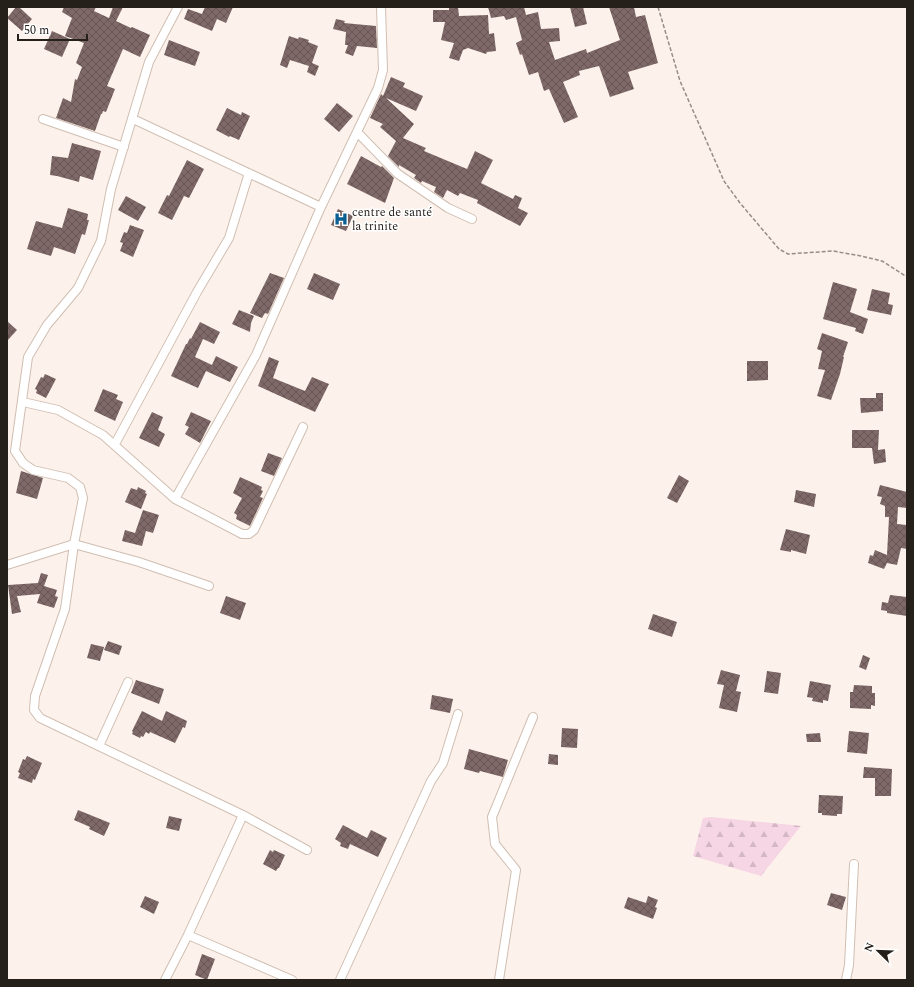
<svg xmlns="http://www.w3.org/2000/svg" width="914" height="987" font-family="Spectral,serif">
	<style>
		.forest { fill: url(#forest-firs) }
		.building { fill: url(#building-cross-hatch) }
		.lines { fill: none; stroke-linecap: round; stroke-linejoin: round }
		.street-casing { stroke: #d0beb2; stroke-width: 10 }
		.path { stroke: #968d87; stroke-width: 1.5; stroke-dasharray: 4 2; stroke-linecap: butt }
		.street { stroke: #fff; stroke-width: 8 }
		.labels { text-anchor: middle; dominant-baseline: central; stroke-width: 3; stroke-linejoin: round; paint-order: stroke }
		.poi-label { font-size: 12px; fill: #26201b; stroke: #fff; text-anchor: start }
	</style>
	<defs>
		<pattern id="forest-firs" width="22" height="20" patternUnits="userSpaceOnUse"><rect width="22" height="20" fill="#f6d5e5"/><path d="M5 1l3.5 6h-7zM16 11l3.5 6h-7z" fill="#d3b7c4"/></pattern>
		<pattern id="building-cross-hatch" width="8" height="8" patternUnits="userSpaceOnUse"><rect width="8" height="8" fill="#7e6968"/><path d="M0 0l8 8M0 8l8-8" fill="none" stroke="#675655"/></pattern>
	</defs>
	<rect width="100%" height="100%" fill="#fdf2eb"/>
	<path class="forest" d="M 711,817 L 792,825 L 801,826 L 761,876 L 693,856 L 703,818 Z"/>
	<path class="building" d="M 16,7 L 19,7 L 32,19 L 22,31 L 7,18 Z
		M 64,7 L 96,7 L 94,11 L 109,18 L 113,7 L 123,7 L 116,21 L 131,28 L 132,27 L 150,35 L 140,57 L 123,49 L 107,86 L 115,89 L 106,112 L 103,111 L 102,114 L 101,114 L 95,131 L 56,118 L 63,98 L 71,102 L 75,79 L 77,80 L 82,67 L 76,63 L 84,43 L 65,36 L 72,18 L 62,12 Z
		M 205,7 L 233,7 L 226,23 L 217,19 L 212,31 L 184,19 L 188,9 L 202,14 Z
		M 449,7 L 458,7 L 459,16 L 488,15 L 489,34 L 494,33 L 496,51 L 487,52 L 486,54 L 468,48 L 463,50 L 459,61 L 449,58 L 454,43 L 441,40 L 445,22 L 433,22 L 433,10 L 449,10 Z
		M 488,7 L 524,7 L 526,15 L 538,12 L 541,29 L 559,28 L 560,41 L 549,42 L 555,60 L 586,49 L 587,53 L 620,40 L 609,7 L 634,7 L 636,17 L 645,15 L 658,63 L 628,72 L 634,89 L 610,97 L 599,66 L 579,71 L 580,75 L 563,82 L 578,117 L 564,123 L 549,89 L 544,91 L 538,72 L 529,75 L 522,54 L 520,55 L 516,43 L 522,40 L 516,17 L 506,20 L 504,16 L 491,18 Z
		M 570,7 L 583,7 L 587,24 L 575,27 Z
		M 336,19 L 345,21 L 344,23 L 376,26 L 377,48 L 357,46 L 353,56 L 345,53 L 348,45 L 345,45 L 346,32 L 333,29 Z
		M 52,31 L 70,39 L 62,57 L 44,49 Z
		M 289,36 L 298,39 L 299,37 L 309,40 L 308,42 L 318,46 L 312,63 L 319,66 L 315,76 L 307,72 L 309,66 L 290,60 L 287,68 L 280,65 Z
		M 169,40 L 200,52 L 195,66 L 164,55 Z
		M 391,77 L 405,83 L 403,87 L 423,96 L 416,111 L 386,98 L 414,124 L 403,138 L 426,148 L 424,151 L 467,169 L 475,151 L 493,160 L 481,183 L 513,199 L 515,195 L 522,198 L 518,208 L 528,213 L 520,226 L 477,203 L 478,200 L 460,193 L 458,196 L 447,190 L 443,198 L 434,192 L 436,187 L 422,181 L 421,183 L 414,178 L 416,175 L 399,165 L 399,167 L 388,156 L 396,141 L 380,127 L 383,124 L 370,118 L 381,94 L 383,96 Z
		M 337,103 L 353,116 L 339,132 L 324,119 Z
		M 227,108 L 241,115 L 242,112 L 250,116 L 239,140 L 230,136 L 229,137 L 216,130 Z
		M 72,143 L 101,151 L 93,180 L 80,176 L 79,182 L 57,176 L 50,175 L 52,156 L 68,158 Z
		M 361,156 L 381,167 L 382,166 L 394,178 L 385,203 L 347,184 Z
		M 187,160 L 204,169 L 189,198 L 184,196 L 172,220 L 158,213 L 167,195 L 169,196 Z
		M 126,196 L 146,207 L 138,221 L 118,210 Z
		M 68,208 L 88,214 L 87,220 L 89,220 L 85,235 L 82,234 L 75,254 L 54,247 L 51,256 L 27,249 L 36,221 L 62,228 Z
		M 338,209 L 353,216 L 346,231 L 331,225 Z
		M 130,225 L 144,230 L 133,257 L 120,251 L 123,243 L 120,242 L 124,232 L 127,233 Z
		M 270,273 L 284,278 L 268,314 L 265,313 L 262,318 L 250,313 Z
		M 314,273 L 340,284 L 333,300 L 307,289 Z
		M 833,282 L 857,289 L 850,312 L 868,319 L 863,334 L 855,331 L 856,328 L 823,319 Z
		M 872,289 L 890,293 L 888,304 L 893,305 L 891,315 L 867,310 Z
		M 239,310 L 254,316 L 251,323 L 250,332 L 232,324 Z
		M 7,321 L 17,330 L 7,341 Z
		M 200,322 L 220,332 L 214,344 L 203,339 L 195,357 L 212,365 L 216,356 L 238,367 L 230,382 L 206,371 L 198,388 L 171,376 L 186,344 L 187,344 L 190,338 L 191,339 Z
		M 822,333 L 848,342 L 843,357 L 844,357 L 840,374 L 831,400 L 817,396 L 825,370 L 818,369 L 822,351 L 817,349 Z
		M 269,357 L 279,361 L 273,378 L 305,391 L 312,377 L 329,384 L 315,412 L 258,386 Z
		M 747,361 L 768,361 L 768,380 L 747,381 Z
		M 45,374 L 56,379 L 46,398 L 36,393 L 37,390 L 35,389 L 41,377 L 43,378 Z
		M 103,389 L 118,395 L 116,399 L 123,402 L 115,421 L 94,411 Z
		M 876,393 L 883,393 L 883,411 L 861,413 L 860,398 L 876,398 Z
		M 152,412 L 163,417 L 158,430 L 165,434 L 159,447 L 139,438 Z
		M 191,412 L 211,421 L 200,443 L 185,434 L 189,427 L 185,425 Z
		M 852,430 L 879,430 L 878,450 L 885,449 L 886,462 L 874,464 L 872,448 L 852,448 Z
		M 268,453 L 282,458 L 274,476 L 261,471 Z
		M 21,471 L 43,478 L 37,499 L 16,493 Z
		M 679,475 L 689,481 L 677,503 L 667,498 Z
		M 240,477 L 262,487 L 261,490 L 263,491 L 260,497 L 263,498 L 250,526 L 236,519 L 237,515 L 234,513 L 242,498 L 233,493 Z
		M 880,485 L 907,492 L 907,508 L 898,507 L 897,524 L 907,525 L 907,549 L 901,548 L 897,565 L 887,563 L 884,569 L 868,563 L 870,555 L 873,556 L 875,550 L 887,555 L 889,517 L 885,517 L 885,506 L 880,504 L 882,497 L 877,496 Z
		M 138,487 L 146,491 L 145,493 L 147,494 L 141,509 L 125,502 L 131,488 L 137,490 Z
		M 796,490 L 816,494 L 814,507 L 794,502 Z
		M 143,510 L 159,515 L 153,533 L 146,531 L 142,546 L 122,541 L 125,530 L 135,533 Z
		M 786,529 L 810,535 L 806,554 L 791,550 L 791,552 L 780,550 Z
		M 41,573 L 48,575 L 44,586 L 57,590 L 55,596 L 58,597 L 54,608 L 37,603 L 40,594 L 17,596 L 21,612 L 12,614 L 8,585 L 38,583 Z
		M 890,595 L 907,597 L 907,616 L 887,613 L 887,611 L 881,610 L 882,602 L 888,603 Z
		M 226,596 L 246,603 L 240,620 L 220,613 Z
		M 653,614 L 677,622 L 672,637 L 648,629 Z
		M 108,641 L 122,646 L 119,655 L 104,650 Z
		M 91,644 L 104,647 L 100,661 L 87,658 Z
		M 863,655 L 870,658 L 866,670 L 859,667 Z
		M 721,670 L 740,675 L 736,691 L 741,692 L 737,712 L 719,708 L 724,685 L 717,684 Z
		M 767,671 L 781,673 L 778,694 L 764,692 Z
		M 136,680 L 164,689 L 159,704 L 131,693 Z
		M 810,681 L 831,685 L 828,701 L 823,700 L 823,703 L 812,701 L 813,698 L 807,697 Z
		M 854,685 L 872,686 L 872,693 L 875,693 L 875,706 L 871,705 L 871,709 L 850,708 L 850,692 L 853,692 Z
		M 432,695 L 453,699 L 450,713 L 430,709 Z
		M 142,711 L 162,721 L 166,711 L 187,721 L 185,728 L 183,727 L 175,743 L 150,732 L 149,734 L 146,732 L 143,737 L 141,736 L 140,738 L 132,734 L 133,732 L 132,731 Z
		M 562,728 L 578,729 L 577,748 L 561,747 Z
		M 849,731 L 869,733 L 867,754 L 847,752 Z
		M 820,733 L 821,742 L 807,742 L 806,734 Z
		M 469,749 L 508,760 L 503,777 L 480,771 L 479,773 L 464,769 Z
		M 549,754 L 558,755 L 558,765 L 548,764 Z
		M 27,756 L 42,763 L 35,780 L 33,779 L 32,783 L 18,778 L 20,773 L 18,772 L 23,759 L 25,760 Z
		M 864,767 L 892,769 L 891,796 L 875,796 L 875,778 L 863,778 Z
		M 819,795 L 843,796 L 842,814 L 837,814 L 837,816 L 822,815 L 822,813 L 818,813 Z
		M 78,810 L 110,823 L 104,836 L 89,829 L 90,827 L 74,820 Z
		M 169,816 L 182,819 L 179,831 L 166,828 Z
		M 343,825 L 367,838 L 371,830 L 387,838 L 378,857 L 350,844 L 348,849 L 340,846 L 341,843 L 335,839 Z
		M 270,850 L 273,852 L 274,850 L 285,855 L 279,868 L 278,868 L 276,871 L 263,864 Z
		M 831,893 L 846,897 L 842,910 L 827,905 Z
		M 145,896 L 159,902 L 154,914 L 140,907 Z
		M 648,896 L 658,900 L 655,907 L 657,908 L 653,919 L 624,908 L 628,897 L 646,903 Z
		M 202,954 L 215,959 L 207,980 L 195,975 Z"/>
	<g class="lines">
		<defs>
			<path id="street" d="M 178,7 L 149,62 L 111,189 L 101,241 L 78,288 L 47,325 L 28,357 L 15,451 L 23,463 L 33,470 L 68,478 L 80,487 L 83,498 L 74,544 L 65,609 L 35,696 L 34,710 L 40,718 L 243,815 L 307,850
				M 43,119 L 124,147
				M 133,119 L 321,207
				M 357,132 L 398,174 L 448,208 L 472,219
				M 23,402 L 58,410 L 103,435 L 175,499 L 242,534 L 249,534 L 254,530 L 303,427
				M 115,444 L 197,292 L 229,238 L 249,173
				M 175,499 L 256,355 L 321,207 L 378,88 L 383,70 L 381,7
				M 7,565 L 74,544 L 139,562 L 209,586
				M 99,746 L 128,682
				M 188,935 L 292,980
				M 165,980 L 188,935 L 243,815
				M 340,980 L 431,781 L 443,763 L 458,714
				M 499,980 L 516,870 L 495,844 L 492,817 L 533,717
				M 846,980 L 849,965 L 854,864"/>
		</defs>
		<use href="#street" class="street-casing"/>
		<path class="path" d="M 658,7 L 680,81 L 724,181 L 740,203 L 779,249 L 788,254 L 833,251 L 861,256 L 882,261 L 907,277"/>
		<use href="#street" class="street"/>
	</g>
	<defs>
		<symbol id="hospital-bare" viewBox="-9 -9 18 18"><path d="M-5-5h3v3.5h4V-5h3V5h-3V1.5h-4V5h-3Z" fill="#0b5f91" stroke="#fff" stroke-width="2.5" paint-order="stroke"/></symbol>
	</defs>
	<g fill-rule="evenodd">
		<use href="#hospital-bare" x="331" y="209" width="20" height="20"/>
	</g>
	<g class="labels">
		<g class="poi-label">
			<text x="352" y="212">centre de santé<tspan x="352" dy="14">la trinite</tspan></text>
		</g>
	</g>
	<rect width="914" height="987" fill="none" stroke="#26201b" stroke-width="16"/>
	<g transform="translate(878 951) rotate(293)" stroke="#ffffff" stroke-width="3" paint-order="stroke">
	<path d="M0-3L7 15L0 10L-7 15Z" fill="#26201b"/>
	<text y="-6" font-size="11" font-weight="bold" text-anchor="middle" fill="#26201b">N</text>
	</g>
	<path d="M18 34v6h69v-6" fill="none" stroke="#26201b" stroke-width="2"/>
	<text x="24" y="34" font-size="12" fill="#26201b" stroke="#ffffff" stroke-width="3" paint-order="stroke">50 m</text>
</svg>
